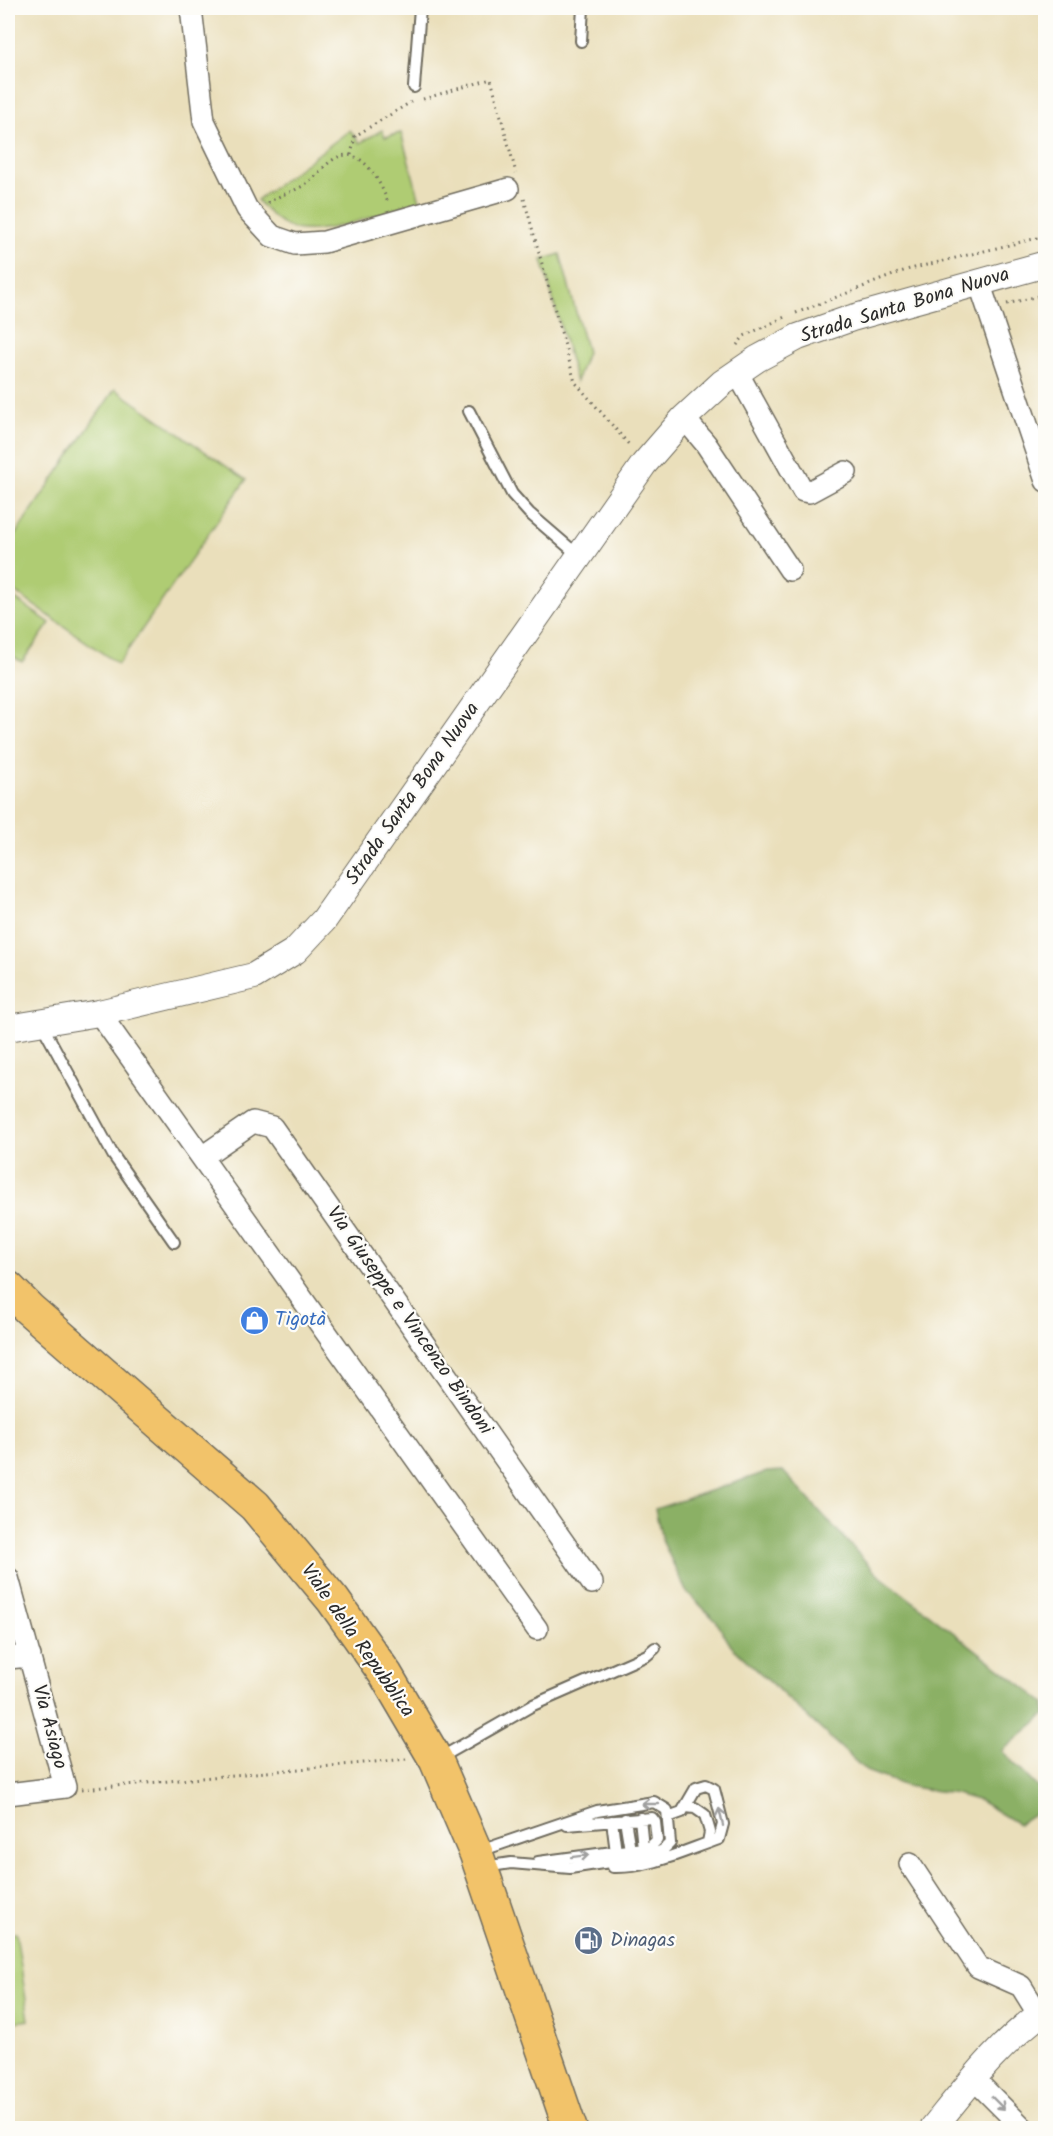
<svg xmlns="http://www.w3.org/2000/svg" width="1053" height="2136" font-family="Kalam,sans-serif">
	<style>
		.green { fill: #afcc73; stroke: #6d7c4f; stroke-width: 1.5 }
		.forest { fill: #8bb065; stroke: #5b6e48; stroke-width: 1.5 }
		.lines { fill: none; stroke-linecap: round; stroke-linejoin: round }
		.service-casing { stroke: #6e6a5d; stroke-width: 14 }
		.minor-casing { stroke: #6e6a5d; stroke-width: 24 }
		.tertiary-casing { stroke: #6e6a5d; stroke-width: 28 }
		.primary-casing { stroke: #6e6a5d; stroke-width: 36 }
		.path { stroke: #6e6a5d; stroke-width: 3; stroke-dasharray: 1.5 4.5; stroke-linecap: butt }
		.service { stroke: #fff; stroke-width: 10 }
		.minor { stroke: #fff; stroke-width: 21 }
		.tertiary { stroke: #fff; stroke-width: 26 }
		.primary { stroke: #f2c36a; stroke-width: 33 }
		.oneway { stroke: #a0a0a0 }
		.labels { text-anchor: middle; dominant-baseline: central; stroke-width: 4.5; stroke-linejoin: round; paint-order: stroke }
		.street-label { font-size: 20px; fill: #2b2b2b; stroke: #fdfcf7 }
		.shop-label { font-size: 20px; fill: #366cbe; stroke: #fdfcf7; text-anchor: start }
		.service-label { font-size: 20px; fill: #4e5e75; stroke: #fdfcf7; text-anchor: start }
	</style>
	<rect width="100%" height="100%" fill="#fdfcf7"/>
	<filter id="ink" filterUnits="userSpaceOnUse"><feTurbulence type="fractalNoise" baseFrequency=".0167" numOctaves="2"/><feDisplacementMap in="SourceGraphic" scale="12" xChannelSelector="R" yChannelSelector="G"/><feConvolveMatrix kernelMatrix="1 2 1 2 8 2 1 2 1" color-interpolation-filters="sRGB"/></filter>
	<filter id="wash" filterUnits="userSpaceOnUse"><feTurbulence type="fractalNoise" baseFrequency=".008" numOctaves="4" result="noise"/><feDisplacementMap in="SourceGraphic" scale="24" xChannelSelector="R" yChannelSelector="G"/><feGaussianBlur stdDeviation="1.35" result="paint"/><feColorMatrix in="noise" values="0 0 0 0 0 0 0 0 0 0 0 0 0 0 0 0 0 1.4 0 .05"/><feComposite in="paint" operator="in"/></filter>
	<g filter="url(#wash)">
		<rect width="100%" height="100%" fill="#eadfbb"/>
		<path class="green" d="M 350,130 L 360,143 L 382,130 L 385,137 L 401,133 L 420,201 C 388,210 319,240 289,227 C 276,221 266,210 257,200 Z
			M 560,254 L 587,352 L 576,382 L 542,260 Z
			M 115,389 L 246,480 L 118,664 L 8,587 L 8,545 Z
			M 8,594 L 50,623 L 22,662 L 8,653 Z
			M 16,1933 L 29,2020 L 8,2023 L 8,1934 Z"/>
		<path class="forest" d="M 783,1471 L 876,1573 L 1045,1703 L 1045,1715 L 1002,1751 L 1045,1795 L 1045,1806 L 1018,1824 L 980,1801 L 956,1794 L 906,1786 L 866,1771 L 731,1646 L 716,1621 L 686,1591 L 662,1540 L 655,1509 L 767,1472 Z"/>
	</g>
	<g filter="url(#ink)">
		<g class="lines">
			<defs>
				<path id="service" d="M 581,41 L 583,8
					M 414,87 L 420,8
					M 469,411 L 512,494 L 529,513 L 579,556
					M 41,1023 L 113,1155 L 174,1242
					M 440,1758 L 533,1705 L 647,1655 L 655,1648
					M 686,1807 L 695,1808 L 705,1815 L 710,1832 L 708,1842
					M 640,1818 L 643,1848
					M 625,1819 L 630,1850
					M 612,1821 L 616,1852
					M 480,1851 L 597,1811 L 654,1802 L 667,1810 L 670,1843 L 663,1850 L 649,1856 L 570,1868 L 511,1863 L 484,1867
					M 538,1862 L 650,1847 L 657,1840 L 655,1822 L 652,1818 L 567,1825
					M 613,1867 C 650,1868 684,1851 719,1839 L 723,1824 L 714,1789 L 706,1785 L 696,1788 L 682,1812 L 668,1817"/>
				<path id="minor" d="M 191,8 L 204,121 L 247,209 L 272,236 L 295,244 L 324,242 L 508,189
					M 979,282 L 1046,481
					M 737,372 L 803,491 L 809,492 L 846,472
					M 684,418 L 706,444 L 790,570
					M 99,1013 L 537,1629
					M 202,1157 L 253,1122 L 272,1127 L 592,1583
					M 8,1578 L 65,1787 L 8,1794
					M 8,1658 L 30,1656
					M 910,1864 L 978,1967 L 1021,1986 L 1039,2015
					M 973,2078 L 1023,2128"/>
				<path id="tertiary" d="M 8,1028 L 99,1013 L 254,976 L 295,951 L 324,920 L 644,464 L 684,418 L 722,383 L 757,359 L 798,337 L 852,318 L 1046,264
					M 933,2128 C 967,2086 1000,2042 1046,2010"/>
				<path id="primary" d="M 8,1288 L 29,1309 L 255,1506 L 333,1600 L 386,1675 L 436,1760 L 476,1853 L 570,2128"/>
			</defs>
			<use href="#service" class="service-casing"/>
			<use href="#minor" class="minor-casing"/>
			<use href="#tertiary" class="tertiary-casing"/>
			<use href="#primary" class="primary-casing"/>
			<path class="path" d="M 423,99 L 491,79 L 516,173
				M 351,155 L 355,136 L 411,102
				M 524,199 L 575,382 L 631,447
				M 268,203 C 280,194 294,192 306,184 C 317,176 326,162 338,157 C 363,146 382,185 388,203
				M 1007,304 L 1046,294
				M 796,313 L 906,270 L 1046,236
				M 737,345 L 744,336 L 785,317
				M 82,1789 L 407,1759"/>
			<use href="#service" class="service"/>
			<use href="#minor" class="minor"/>
			<use href="#tertiary" class="tertiary"/>
			<use href="#primary" class="primary"/>
		</g>
		<defs><path id="oneway-shaft" d="M-6 0H5M1.5-3L5.5 0L1.5 3" fill="none" stroke-width="1.6" stroke-linecap="round" stroke-linejoin="round" transform="scale(1.5)"/></defs>
		<g class="oneway">
			<use href="#oneway-shaft" transform="translate(650 1804) rotate(180)"/>
			<use href="#oneway-shaft" transform="translate(721 1817) rotate(-103)"/>
			<use href="#oneway-shaft" transform="translate(580 1856) rotate(-7)"/>
			<use href="#oneway-shaft" transform="translate(998 2103) rotate(45)"/>
		</g>
	</g>
	<defs>
		<symbol id="shop-disc" viewBox="-11 -11 22 22"><circle r="9.5" fill="#3f7fe0" stroke="#fdfcf7"/><path d="M-5-2.5h2.3a2.7 3.5 0 0 1 5.4 0H5L5.5 6h-11ZM-1.5-2.5h3a1.5 2.3 0 0 0-3 0Z" fill="#fff"/></symbol>
		<symbol id="fuel-disc" viewBox="-11 -11 22 22"><circle r="9.5" fill="#5c6f8a" stroke="#fdfcf7"/><path d="M-5.5-6h7V0h2V4h1.3V-2.5L3-4.5l.8-.8L6-3V5H2.5V1h-1V6h-7ZM-4.2-4.7v3.2H.2V-4.7Z" fill="#fff"/></symbol>
	</defs>
	<g fill-rule="evenodd">
		<use href="#shop-disc" x="238" y="1304" width="33" height="33"/>
		<use href="#fuel-disc" x="572" y="1924" width="33" height="33"/>
	</g>
	<g class="labels">
		<g class="street-label">
			<text transform="translate(905 306) rotate(-17)">Strada Santa Bona Nuova</text>
			<text transform="translate(413 794) rotate(-55)">Strada Santa Bona Nuova</text>
			<text transform="translate(409 1321) rotate(55)">Via Giuseppe e Vincenzo Bindoni</text>
			<text transform="translate(357 1641) rotate(55)">Viale della Repubblica</text>
			<text transform="translate(49 1727) rotate(75)">Via Asiago</text>
		</g>
		<g class="shop-label">
			<text x="275" y="1320">Tigotà</text>
		</g>
		<g class="service-label">
			<text x="610" y="1941">Dinagas</text>
		</g>
	</g>
	<rect width="1053" height="2136" fill="none" stroke="#fdfcf7" stroke-width="30"/>
</svg>
